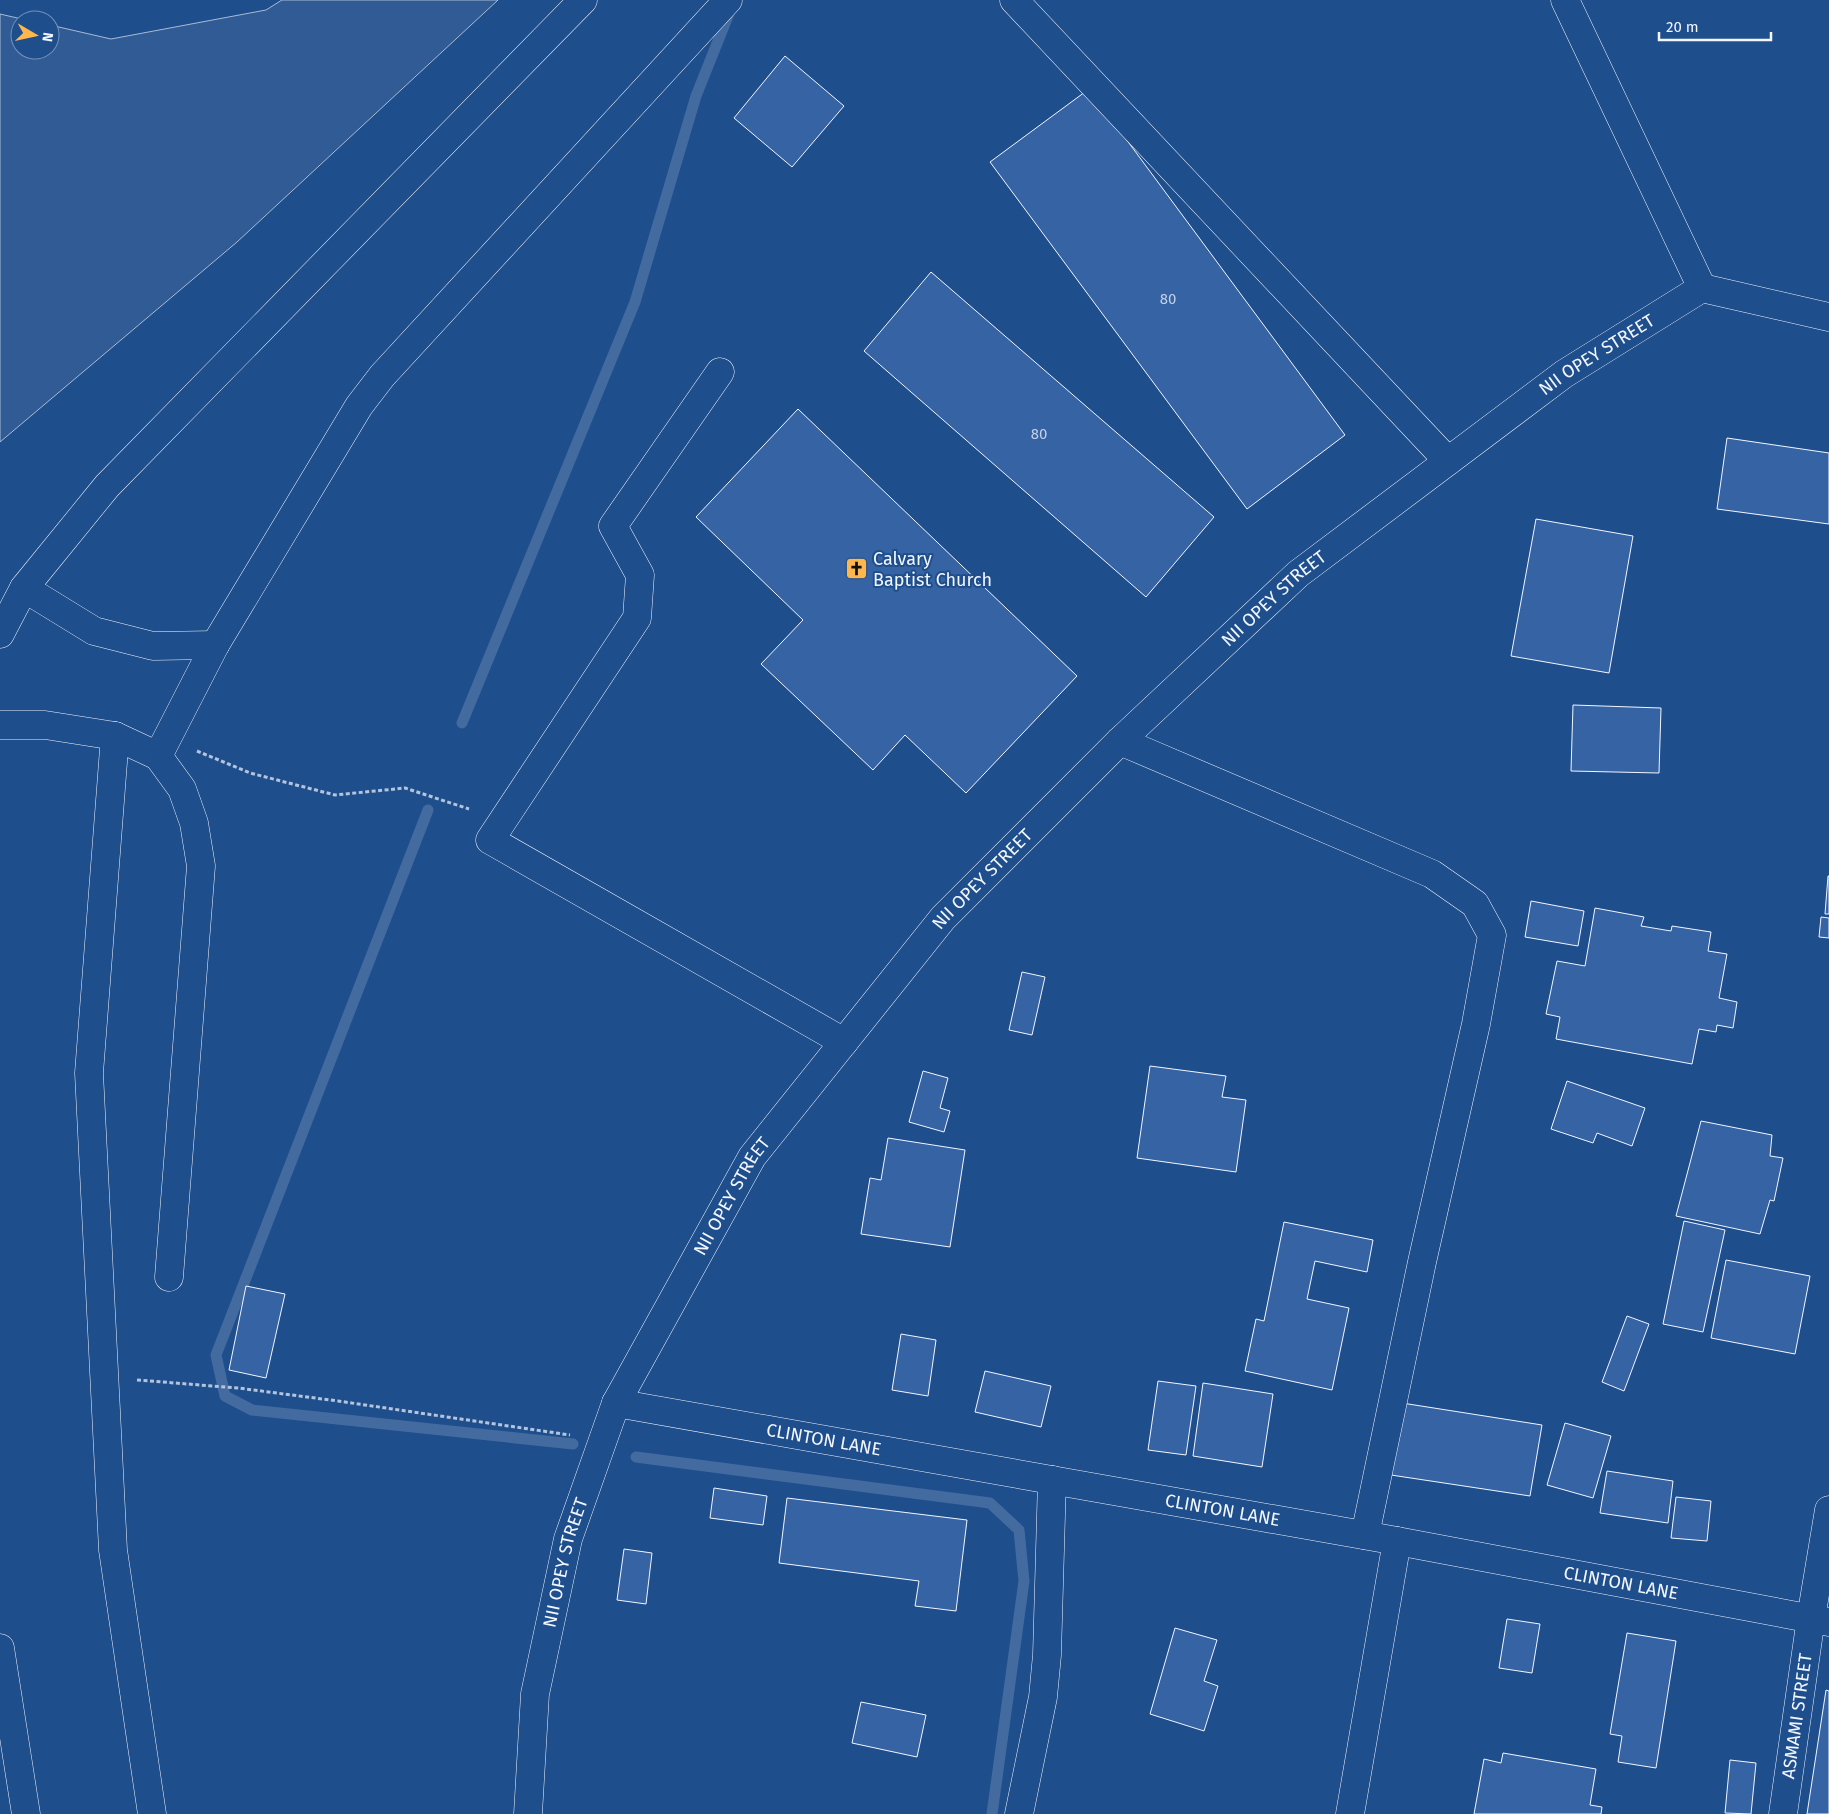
<svg xmlns="http://www.w3.org/2000/svg" width="1829" height="1814" font-family="'Fira Sans',sans-serif">
	<style>
		.built { fill: #305b95; stroke: #a8bbd7 }
		.lines { fill: none; stroke-linecap: round; stroke-linejoin: round }
		.stream { stroke: #446ba0; stroke-width: 11 }
		.building { fill: #3563a3; stroke: #f2f6ff }
		.minor-casing { stroke: #f2f6ff; stroke-width: 29 }
		.highway-casing { stroke: #f2f6ff; stroke-width: 29 }
		.path { stroke: #b3c4dc; stroke-width: 3; stroke-dasharray: 4 2.5; stroke-linecap: butt }
		.minor { stroke: #1f4e8c; stroke-width: 28 }
		.highway { stroke: #1f4e8c; stroke-width: 28 }
		.labels { text-anchor: middle; dominant-baseline: central; stroke-width: 4; stroke-linejoin: round; paint-order: stroke }
		.number-label { font-size: 15px; fill: #c3d1e8 }
		.street-label { font-size: 18px; fill: #f2f6ff; stroke: #1f4e8c }
		.poi-label { font-size: 18px; fill: #f2f6ff; stroke: #1f4e8c; text-anchor: start }
	</style>
	<rect width="100%" height="100%" fill="#1f4e8c"/>
	<path class="built" d="M 282,0 L 498,0 L 237,242 L 0,442 L 0,14 L 26,20 L 20,20 L 20,50 L 50,50 L 50,25 L 111,39 L 266,10 Z"/>
	<g class="lines">
		<path class="stream" d="M 462,723 L 635,302 L 696,96 L 730,11
			M 428,810 L 216,1355 L 225,1396 L 252,1410 L 573,1444
			M 636,1457 L 990,1503 L 1019,1530 L 1024,1581 L 992,1814"/>
	</g>
	<path class="building" d="M 785,56 L 844,106 L 792,167 L 734,118 Z
		M 1089,89 L 1345,435 L 1247,509 L 990,162 Z
		M 931,272 L 1214,517 L 1146,597 L 864,351 Z
		M 798,409 L 1077,676 L 966,793 L 905,735 L 873,770 L 761,664 L 803,620 L 696,517 Z
		M 1727,438 L 1829,453 L 1829,524 L 1717,509 Z
		M 1536,519 L 1633,536 L 1609,673 L 1511,656 Z
		M 1573,705 L 1661,708 L 1659,773 L 1571,771 Z
		M 1828,876 L 1829,876 L 1829,914 L 1825,914 Z
		M 1531,901 L 1584,911 L 1578,946 L 1525,937 Z
		M 1595,908 L 1644,917 L 1641,926 L 1671,931 L 1672,926 L 1711,932 L 1708,951 L 1727,954 L 1719,998 L 1737,1002 L 1733,1028 L 1717,1025 L 1716,1032 L 1699,1029 L 1692,1064 L 1556,1039 L 1560,1017 L 1546,1014 L 1557,961 L 1585,966 Z
		M 1821,917 L 1829,918 L 1829,938 L 1819,937 Z
		M 1022,972 L 1045,977 L 1032,1035 L 1009,1030 Z
		M 1150,1066 L 1226,1076 L 1222,1097 L 1246,1100 L 1236,1172 L 1137,1158 Z
		M 923,1071 L 948,1078 L 940,1108 L 950,1111 L 944,1132 L 909,1122 Z
		M 1567,1081 L 1645,1108 L 1632,1146 L 1597,1133 L 1593,1143 L 1551,1129 Z
		M 1701,1121 L 1772,1135 L 1770,1156 L 1783,1158 L 1774,1201 L 1770,1200 L 1760,1234 L 1676,1216 Z
		M 888,1138 L 965,1150 L 950,1247 L 861,1234 L 870,1178 L 881,1180 Z
		M 1684,1221 L 1725,1230 L 1703,1332 L 1663,1324 Z
		M 1284,1222 L 1373,1240 L 1367,1272 L 1315,1261 L 1307,1299 L 1349,1308 L 1332,1390 L 1245,1371 L 1256,1319 L 1264,1321 Z
		M 1726,1260 L 1810,1276 L 1795,1354 L 1711,1338 Z
		M 246,1286 L 285,1294 L 266,1378 L 229,1370 Z
		M 1627,1316 L 1649,1324 L 1624,1391 L 1602,1382 Z
		M 901,1334 L 936,1340 L 928,1396 L 892,1390 Z
		M 985,1371 L 1051,1386 L 1041,1427 L 975,1412 Z
		M 1158,1381 L 1196,1386 L 1186,1455 L 1148,1450 Z
		M 1203,1383 L 1273,1394 L 1262,1467 L 1193,1456 Z
		M 1402,1403 L 1542,1425 L 1530,1496 L 1391,1475 Z
		M 1565,1423 L 1611,1436 L 1593,1498 L 1547,1485 Z
		M 1607,1471 L 1673,1481 L 1668,1523 L 1600,1513 Z
		M 714,1488 L 767,1496 L 763,1525 L 710,1518 Z
		M 1676,1497 L 1711,1501 L 1707,1541 L 1671,1538 Z
		M 787,1498 L 967,1520 L 956,1611 L 915,1606 L 919,1581 L 779,1563 Z
		M 624,1549 L 652,1553 L 646,1604 L 617,1600 Z
		M 1507,1619 L 1540,1624 L 1532,1673 L 1499,1668 Z
		M 1175,1628 L 1217,1640 L 1204,1681 L 1218,1686 L 1204,1731 L 1150,1714 Z
		M 1627,1633 L 1676,1641 L 1656,1768 L 1618,1762 L 1622,1736 L 1610,1734 Z
		M 1826,1690 L 1829,1691 L 1829,1814 L 1807,1814 Z
		M 861,1702 L 926,1715 L 917,1757 L 852,1743 Z
		M 1503,1753 L 1596,1769 L 1590,1805 L 1602,1807 L 1601,1814 L 1474,1814 L 1484,1759 L 1501,1763 Z
		M 1730,1760 L 1756,1763 L 1751,1814 L 1725,1813 Z"/>
	<g class="lines">
		<defs>
			<g id="minor">
				<path d="M 1014,0 L 1448,461"/>
				<path d="M 1565,0 L 1702,288"/>
				<path d="M 720,372 L 613,526 L 640,575 L 637,618 L 490,840 L 844,1042"/>
				<path d="M 24,588 L 94,631 L 153,646 L 215,645"/>
				<path d="M 0,725 L 45,725 L 115,736 L 158,756 L 182,789 L 194,823 L 201,866 L 169,1277"/>
				<path d="M 115,736 L 89,1073 L 113,1550 L 152,1814"/>
				<path d="M 1120,741 L 1432,874 L 1475,904 L 1492,935 L 1476,1024 L 1422,1262 L 1365,1535"/>
				<path d="M 158,756 L 215,645 L 359,406 L 382,376 L 728,0"/>
				<path id="s1" d="M 616,1403 L 1397,1541 L 1829,1622"/>
				<path id="s2" d="M 528,1814 L 535,1694 L 568,1539 L 616,1403 L 752,1157 L 943,918 L 1120,741 L 1298,574 L 1564,374 L 1702,288 L 1829,317"/>
				<path d="M 1019,1814 L 1043,1697 L 1047,1655 L 1052,1480"/>
				<path d="M 1350,1814 L 1397,1541"/>
				<path id="s3" d="M 1783,1814 L 1811,1618 L 1829,1510"/>
			</g>
			<path id="highway" d="M 0,634 L 24,588 L 107,486 L 583,0
				M 0,1648 L 26,1814"/>
		</defs>
		<use href="#minor" class="minor-casing"/>
		<use href="#highway" class="highway-casing"/>
		<path class="path" d="M 197,751 L 250,773 L 335,795 L 405,788 L 469,809
			M 137,1380 L 238,1388 L 338,1401 L 570,1435"/>
		<use href="#minor" class="minor"/>
		<use href="#highway" class="highway"/>
	</g>
	<defs>
		<symbol id="church-square" viewBox="-11 -11 22 22"><rect x="-9" y="-9" width="18" height="18" rx="4" fill="#ffb74d" stroke="#1f4e8c"/><path d="M-1.2-6h2.4v3.5h3.3v2.4h-3.3V6h-2.4V-.1h-3.3v-2.4h3.3Z" fill="#111"/></symbol>
	</defs>
	<g fill-rule="evenodd">
		<use href="#church-square" x="844" y="556" width="25" height="25"/>
	</g>
	<g class="labels">
		<g class="number-label">
			<text x="1168" y="299">80</text>
			<text x="1039" y="434">80</text>
		</g>
		<g class="street-label">
			<text stroke="none"><textPath href="#s2" startOffset="1875">NII OPEY STREET</textPath></text>
			<text stroke="none"><textPath href="#s2" startOffset="1470">NII OPEY STREET</textPath></text>
			<text stroke="none"><textPath href="#s2" startOffset="1065">NII OPEY STREET</textPath></text>
			<text stroke="none"><textPath href="#s2" startOffset="660">NII OPEY STREET</textPath></text>
			<text stroke="none"><textPath href="#s1" startOffset="211">CLINTON LANE</textPath></text>
			<text stroke="none"><textPath href="#s1" startOffset="616">CLINTON LANE</textPath></text>
			<text stroke="none"><textPath href="#s2" startOffset="255">NII OPEY STREET</textPath></text>
			<text stroke="none"><textPath href="#s1" startOffset="1021">CLINTON LANE</textPath></text>
			<text stroke="none"><textPath href="#s3" startOffset="99">ASMAMI STREET</textPath></text>
		</g>
		<g class="poi-label">
			<text x="873" y="559">Calvary<tspan x="873" dy="21">Baptist Church</tspan></text>
		</g>
	</g>
	<g transform="translate(35 35) rotate(99)"><circle r="24" fill="#1f4e8c" stroke="#7391ba"/>
	<path d="M0-4L9 19L0 12L-9 19Z" fill="#ffb74d"/>
	<text y="-8" font-size="14" font-weight="bold" text-anchor="middle" fill="#f2f6ff">N</text>
	</g>
	<path d="M1659 32v8h112v-8" fill="none" stroke="#f2f6ff" stroke-width="2.5"/>
	<text x="1666" y="32" font-size="15" fill="#f2f6ff" stroke="#1f4e8c" stroke-width="4" paint-order="stroke">20 m</text>
</svg>
